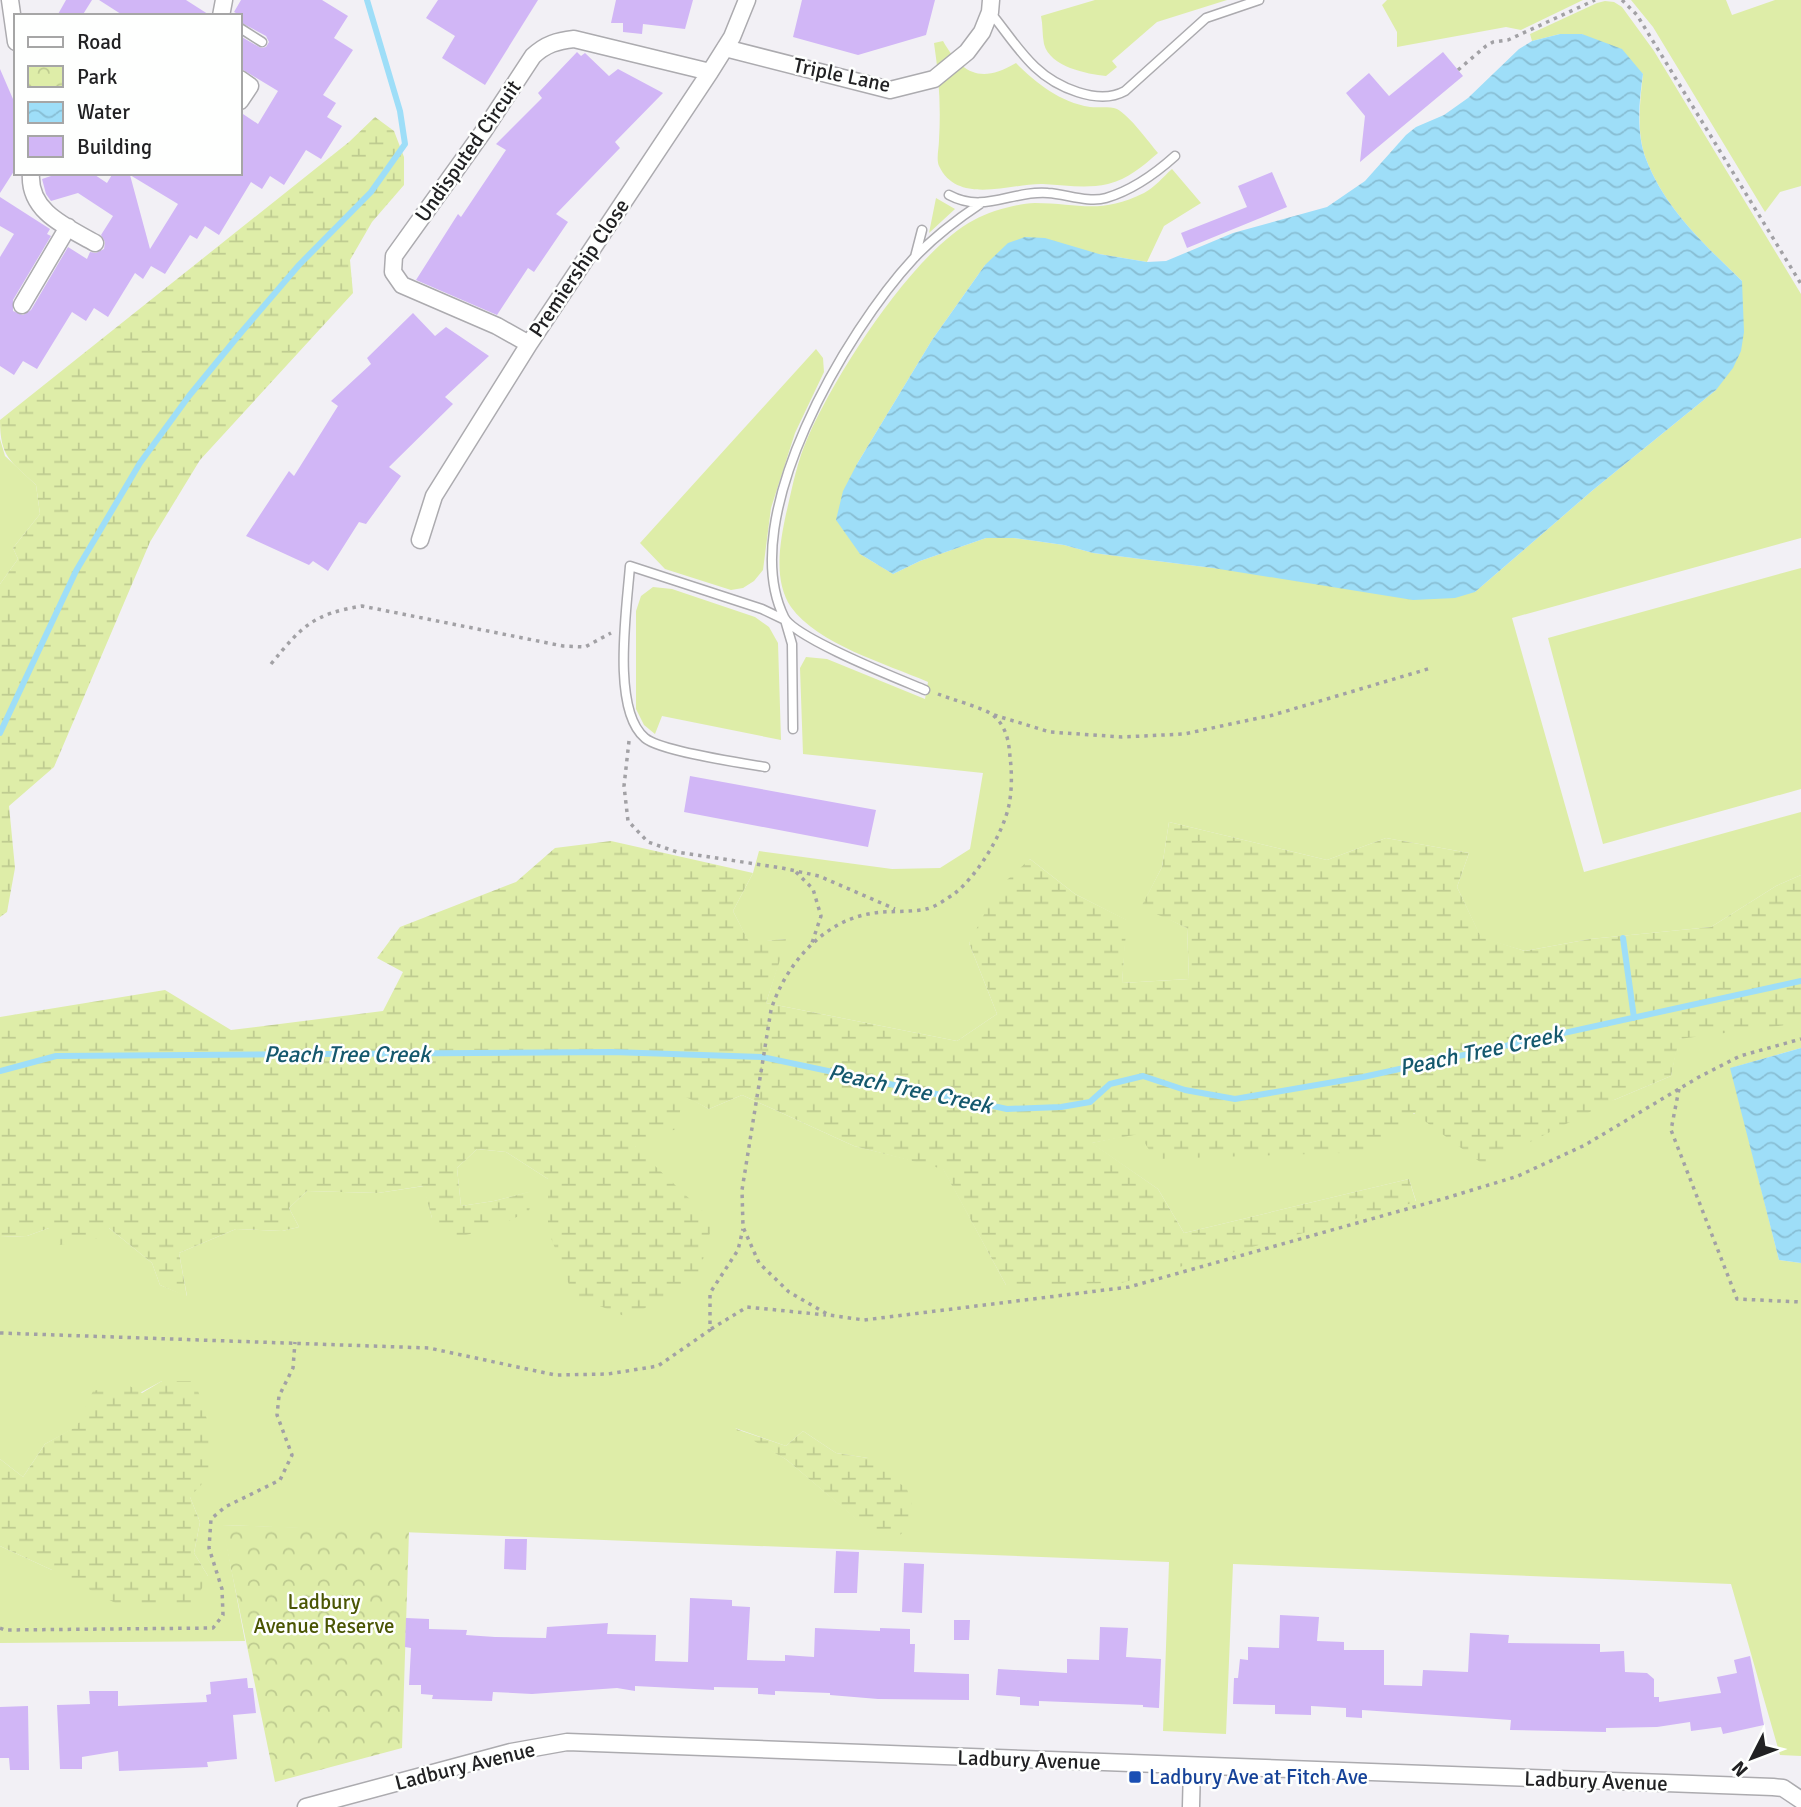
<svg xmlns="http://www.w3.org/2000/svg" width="1801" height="1807" font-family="Signika,sans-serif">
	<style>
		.green { fill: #deeda8; fill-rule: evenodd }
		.wetland { fill: url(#wetland-marsh) }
		.park { fill: url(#park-crowns) }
		.water { fill: url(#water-waves) }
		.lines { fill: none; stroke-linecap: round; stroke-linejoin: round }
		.stream { stroke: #9edef8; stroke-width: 6 }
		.building { fill: #d1b6f6; fill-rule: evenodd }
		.lane-casing { stroke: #acabaf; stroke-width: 11 }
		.street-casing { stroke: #acabaf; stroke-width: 19 }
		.path { stroke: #a2a1a5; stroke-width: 3.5; stroke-dasharray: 3.5 5; stroke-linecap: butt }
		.lane { stroke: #fff; stroke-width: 8 }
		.street { stroke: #fff; stroke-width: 16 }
		.transit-dot { fill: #1a4fb4; stroke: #fefffe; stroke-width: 2.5 }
		.labels { text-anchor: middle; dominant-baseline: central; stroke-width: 5; stroke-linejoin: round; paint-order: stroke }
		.street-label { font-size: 21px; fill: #212123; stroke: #fefffe }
		.park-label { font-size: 21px; fill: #4a5503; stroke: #fefffe }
		.transit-label { font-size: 21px; fill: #164399; stroke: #fefffe; text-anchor: start }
		.water-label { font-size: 23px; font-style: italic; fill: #14586d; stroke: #fefffe }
	</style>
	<defs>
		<pattern id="wetland-marsh" width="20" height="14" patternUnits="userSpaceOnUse" patternTransform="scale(1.75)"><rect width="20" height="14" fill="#deeda8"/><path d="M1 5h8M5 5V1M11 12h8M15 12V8" fill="none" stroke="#becb90"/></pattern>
		<pattern id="park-crowns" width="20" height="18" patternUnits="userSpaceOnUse" patternTransform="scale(1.75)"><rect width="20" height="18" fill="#deeda8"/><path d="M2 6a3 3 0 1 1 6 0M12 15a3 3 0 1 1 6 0" fill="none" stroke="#becb90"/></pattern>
		<pattern id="water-waves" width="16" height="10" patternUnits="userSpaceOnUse" patternTransform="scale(1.75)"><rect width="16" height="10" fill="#9edef8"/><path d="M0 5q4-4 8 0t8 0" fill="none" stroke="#88bed4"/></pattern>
	</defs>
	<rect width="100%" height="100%" fill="#f2f0f5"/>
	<path class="green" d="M 1095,0 L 1227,0 L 1157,22 L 1112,61 L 1117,67 L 1106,76 C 1087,74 1050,67 1044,44 C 1042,34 1043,25 1041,16 Z
		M 1387,0 L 1583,0 L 1521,30 L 1506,27 L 1397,47 L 1397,32 L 1382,5 Z
		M 1631,0 L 1726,0 L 1732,15 L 1775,0 L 1801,0 L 1801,186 L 1780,192 L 1765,212 L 1653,27 Z
		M 1605,1 L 1614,2 L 1622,7 L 1654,51 L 1801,294 L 1801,538 L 1512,618 L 1584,872 L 1801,812 L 1801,875 L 1776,886 L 1711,927 L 1590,939 L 1525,951 L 1481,938 L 1457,887 L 1469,853 L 1386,838 L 1327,860 L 1169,822 L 1162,867 L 1142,906 L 1187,928 L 1189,979 L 1122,983 L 1126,920 L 1075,894 L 1030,859 L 969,943 L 997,1014 L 957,1041 L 766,1003 L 786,939 L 749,943 L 733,911 L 753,873 L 759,851 L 892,869 L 940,868 L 970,849 L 983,773 L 803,754 L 800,668 L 806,657 L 827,659 L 925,699 L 928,682 C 887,664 817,644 791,607 C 773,581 780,542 786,514 C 792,489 797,461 808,437 C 835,375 913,252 974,220 C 991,211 1015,204 1035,203 C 1078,203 1100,215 1144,193 C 1154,188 1163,177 1172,169 L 1201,203 L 1164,226 L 1147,262 L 1099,254 L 985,265 L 932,340 L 857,464 L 860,554 L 893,574 L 920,561 L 986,538 L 1014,538 L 1064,545 L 1093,553 L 1213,568 L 1475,592 L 1593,490 L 1716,390 L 1742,281 C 1705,245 1665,209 1646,159 C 1636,133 1640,101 1643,74 L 1582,34 L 1560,34 L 1532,41 L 1530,34 L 1597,3 Z
		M 943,41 C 962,74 981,84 1016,63 C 1037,84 1060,102 1090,107 C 1098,108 1109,106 1117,109 C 1130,116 1148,141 1158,153 C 1143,166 1128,179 1108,184 C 1085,189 1066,185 1043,184 C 1011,183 958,206 939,166 C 936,159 939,148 939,140 C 941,107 939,76 934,43 Z
		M 936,198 L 955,209 L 929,233 Z
		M 816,349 L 823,358 L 824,372 L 795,433 L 771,508 L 763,570 L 754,581 L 743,588 L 731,590 L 665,569 L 640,543 Z
		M 0,439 L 5,456 L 36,485 L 40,514 L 13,548 L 18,559 L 0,584 Z
		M 1801,568 L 1801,789 L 1603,844 L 1548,638 Z
		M 653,587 L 672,589 L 755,617 L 769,627 L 778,643 L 781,740 L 662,716 L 655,734 L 644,725 L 636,709 L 636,611 L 641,596 Z
		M 1801,1015 L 1801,1048 L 1731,1068 L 1779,1260 L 1801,1263 L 1801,1756 L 1780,1755 L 1731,1584 L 1233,1564 L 1226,1734 L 1163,1731 L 1169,1562 L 223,1525 L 245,1641 L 0,1643 L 0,1546 L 52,1570 L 208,1576 L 194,1553 L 200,1522 L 190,1497 L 162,1381 L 45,1444 L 23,1477 L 0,1459 L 0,1237 L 27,1236 L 49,1228 L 109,1228 L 152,1263 L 160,1285 L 187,1296 L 179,1253 L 236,1229 L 282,1231 L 299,1227 L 289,1208 L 307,1191 L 378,1193 L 424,1186 L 432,1218 L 533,1191 L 494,1201 L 461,1206 L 457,1168 L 477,1149 L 506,1152 L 548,1179 L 548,1230 L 635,1147 L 682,1094 L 709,1109 L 742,1095 L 854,1146 L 943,1168 L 1006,1285 L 1416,1201 L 1409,1179 L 1184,1233 L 1158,1189 L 1091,1143 L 1139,1133 L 1614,1100 L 1671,1076 L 1678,1039 ZM 735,1428 L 786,1446 L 803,1431 L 836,1453 L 868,1458 L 878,1537 L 787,1460 Z"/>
	<path class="wetland" d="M 375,117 L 394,131 L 404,157 L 404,185 L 372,222 L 350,260 L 353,293 L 200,460 L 150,542 L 54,767 L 9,806 L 15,868 L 7,912 L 0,917 L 0,584 L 18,559 L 13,548 L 40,514 L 36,485 C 11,461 0,458 0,420 L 349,142 Z
		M 1169,822 L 1327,860 L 1386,838 L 1469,853 L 1457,887 L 1481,937 L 1525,951 L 1590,939 L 1711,927 L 1776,886 L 1801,875 L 1801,1023 L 1679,1039 L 1671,1076 L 1614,1100 L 1484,1165 L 1414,1113 L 1373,1152 L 1155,1159 L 1139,1134 L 1092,1143 L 1158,1189 L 1184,1233 L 1409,1179 L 1416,1202 L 1121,1283 L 1006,1285 L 943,1169 L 854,1146 L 742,1095 L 709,1109 L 682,1095 L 678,1128 L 635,1147 L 713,1221 L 699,1275 L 629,1318 L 573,1295 L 548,1230 L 548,1179 L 506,1152 L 477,1149 L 457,1168 L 461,1206 L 494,1201 L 534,1191 L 529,1211 L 494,1228 L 458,1237 L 432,1218 L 423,1186 L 378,1193 L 307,1191 L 289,1208 L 299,1227 L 282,1231 L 236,1229 L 179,1253 L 187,1297 L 160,1285 L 152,1263 L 109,1228 L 100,1238 L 60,1245 L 49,1228 L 27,1236 L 0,1237 L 0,1017 L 165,990 L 231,1030 L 383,1011 L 403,972 L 377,958 L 400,927 L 516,882 L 555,848 L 611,841 L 753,873 L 733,911 L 749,942 L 787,939 L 766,1003 L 957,1041 L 997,1014 L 969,943 L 998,888 L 1030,859 L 1075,894 L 1127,920 L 1122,983 L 1189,979 L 1187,928 L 1141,907 L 1162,867 Z
		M 162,1381 L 195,1381 L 208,1423 L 211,1474 L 190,1497 L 200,1522 L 194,1553 L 208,1576 L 193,1606 L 119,1605 L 52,1570 L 0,1546 L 0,1459 L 23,1477 L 45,1444 L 77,1426 L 93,1391 L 126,1384 L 142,1393 Z
		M 730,1427 L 786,1446 L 803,1431 L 836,1453 L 868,1458 L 907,1489 L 913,1508 L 906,1530 L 896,1538 L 878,1538 L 787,1460 Z"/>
	<path class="park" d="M 222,1525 L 409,1531 L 402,1748 L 275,1782 Z"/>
	<path class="water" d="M 1560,34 L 1582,34 L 1622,49 L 1643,74 C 1639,101 1636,133 1646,159 C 1665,209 1705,245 1742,281 L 1744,332 L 1741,351 L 1733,368 L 1716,390 L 1593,490 L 1475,592 L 1455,598 L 1413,600 L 1213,568 L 1093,553 L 1064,545 L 1014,538 L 986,538 L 920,561 L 893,574 L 860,554 L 836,520 L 843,491 L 857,464 L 932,340 L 985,265 L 1008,243 L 1025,237 L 1045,238 L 1099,254 L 1147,262 L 1166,261 L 1233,233 L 1327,207 L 1365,181 L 1406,135 L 1416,127 L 1444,115 L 1468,98 L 1519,49 L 1532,41 Z
		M 1801,1048 L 1801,1263 L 1779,1260 L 1730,1068 Z"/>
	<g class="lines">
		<path class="stream" d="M 0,733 L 76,571 L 140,463 L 189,396 L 239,335 L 299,265 L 371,192 L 405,144 L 400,111 L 367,0
			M 1623,938 L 1634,1018
			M 0,1071 L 56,1056 L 612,1052 L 762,1057 L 1007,1109 L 1061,1107 L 1090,1102 L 1110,1084 L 1143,1076 L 1185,1090 L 1235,1099 L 1363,1077 L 1801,981"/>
	</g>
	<path class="building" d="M 66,0 L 92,0 L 82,16 L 57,16 Z
		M 99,0 L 186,0 L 211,16 L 124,16 Z
		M 241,0 L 322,0 L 348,16 L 334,38 L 353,50 L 323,95 L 336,103 L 327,117 L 342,126 L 321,159 L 306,150 L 284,185 L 270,176 L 262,189 L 251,182 L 219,235 L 205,226 L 197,239 L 190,235 L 165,274 L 151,266 L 143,279 L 135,273 L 108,317 L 94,308 L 86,321 L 72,312 L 37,369 L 23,361 L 14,375 L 0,366 L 0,257 L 14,234 L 0,226 L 0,197 L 50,229 L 47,234 L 51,236 L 13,300 L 13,311 L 23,315 L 31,310 L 68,247 L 87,259 L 90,252 L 96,253 L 104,249 L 105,242 L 101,235 L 113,216 L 78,193 L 51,201 L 46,194 L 42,179 L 60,173 L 92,173 L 107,183 L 113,173 L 240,173 L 240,112 L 258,124 L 278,91 L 240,68 L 240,36 L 261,48 L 266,47 L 269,42 L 266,36 L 240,22 L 240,15 L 234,12 ZM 130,175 L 178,204 L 150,249 Z
		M 438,0 L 538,0 L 485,85 L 442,58 L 455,36 L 426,18 Z
		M 616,0 L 693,0 L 685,29 L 643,24 L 642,34 L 623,32 L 623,23 L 611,23 Z
		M 802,0 L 935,0 L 926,35 L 858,55 L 793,37 Z
		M 577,52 L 581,56 L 585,53 L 609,76 L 618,69 L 663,93 L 615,142 L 620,148 L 556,214 L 568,222 L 534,272 L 528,268 L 497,315 L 416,280 L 458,214 L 461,217 L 506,150 L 496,144 L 542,98 L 538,93 Z
		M 1443,52 L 1463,76 L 1360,162 L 1365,116 L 1346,93 L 1369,73 L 1389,96 Z
		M 0,69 L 16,106 L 16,168 L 0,193 Z
		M 1272,172 L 1287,207 L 1187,248 L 1181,233 L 1247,207 L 1238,186 Z
		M 413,313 L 435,336 L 446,327 L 489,356 L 445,397 L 453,404 L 389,467 L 401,476 L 366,524 L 359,522 L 328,571 L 313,561 L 309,565 L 246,536 L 289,471 L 294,476 L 338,406 L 331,401 L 371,364 L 367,358 Z
		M 690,776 L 876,810 L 868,847 L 684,812 Z
		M 505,1539 L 527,1539 L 526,1570 L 504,1569 Z
		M 836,1551 L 859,1552 L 857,1593 L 834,1593 Z
		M 904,1563 L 924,1564 L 922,1613 L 902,1612 Z
		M 690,1598 L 732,1600 L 732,1606 L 750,1607 L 747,1660 L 785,1661 L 785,1655 L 814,1657 L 815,1628 L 880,1631 L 880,1628 L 910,1629 L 910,1644 L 915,1644 L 914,1672 L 969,1674 L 969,1700 L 878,1699 L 830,1695 L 830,1693 L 775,1691 L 775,1695 L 758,1694 L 758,1688 L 714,1687 L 714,1690 L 635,1686 L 635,1691 L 617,1688 L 532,1694 L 493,1692 L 492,1701 L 432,1699 L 433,1695 L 421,1694 L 421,1685 L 409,1685 L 411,1648 L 405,1647 L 406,1618 L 429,1619 L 429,1629 L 467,1630 L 466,1635 L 495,1637 L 546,1638 L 547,1627 L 608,1623 L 607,1634 L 656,1635 L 655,1661 L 688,1662 Z
		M 1280,1615 L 1319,1617 L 1317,1641 L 1344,1642 L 1344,1650 L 1384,1650 L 1384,1685 L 1422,1686 L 1423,1670 L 1468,1672 L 1470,1633 L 1509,1635 L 1508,1643 L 1600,1644 L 1600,1652 L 1624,1651 L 1625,1672 L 1647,1673 L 1654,1679 L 1654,1697 L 1659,1697 L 1659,1702 L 1721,1693 L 1717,1677 L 1737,1673 L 1734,1660 L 1750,1656 L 1764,1725 L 1723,1734 L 1721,1727 L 1691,1731 L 1690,1722 L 1657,1727 L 1606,1728 L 1606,1732 L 1510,1730 L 1511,1720 L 1362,1710 L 1362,1718 L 1346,1717 L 1346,1708 L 1311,1706 L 1311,1715 L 1275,1714 L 1275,1705 L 1233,1704 L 1234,1678 L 1238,1678 L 1240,1659 L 1248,1660 L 1248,1647 L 1279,1648 Z
		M 954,1620 L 970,1620 L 969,1640 L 954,1640 Z
		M 1100,1627 L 1128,1628 L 1126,1657 L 1161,1659 L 1159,1708 L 1143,1707 L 1143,1705 L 1039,1701 L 1039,1706 L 1020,1705 L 1020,1697 L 996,1695 L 998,1669 L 1067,1673 L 1067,1659 L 1099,1660 Z
		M 247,1678 L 248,1688 L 253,1688 L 256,1713 L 233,1715 L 237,1759 L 207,1762 L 208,1767 L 119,1771 L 118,1751 L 82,1757 L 82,1769 L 60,1769 L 57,1705 L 90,1704 L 89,1691 L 118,1691 L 118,1706 L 207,1702 L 206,1695 L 211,1694 L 210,1682 Z
		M 28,1706 L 29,1770 L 10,1770 L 9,1758 L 0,1758 L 0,1707 Z"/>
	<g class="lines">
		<defs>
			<path id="lane" d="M 990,12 C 1005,30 1018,51 1035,67 C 1056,87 1098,106 1125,91 L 1206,18 L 1259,0
				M 240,28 L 262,42
				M 949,195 C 984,214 1012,190 1048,193 C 1066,194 1088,203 1106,198 C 1133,190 1155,174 1175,156
				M 915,257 L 922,230
				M 925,690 C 899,679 794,638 784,617 C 735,518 847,330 914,258 C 934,237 956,220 980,204
				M 765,767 C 741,763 660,751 645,738 C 611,710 627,607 630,566 L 762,609 L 785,620 L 792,644 L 793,729"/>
			<path id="street" d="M 10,0 L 16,42
				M 221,16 L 224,0
				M 725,48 L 890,90 L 934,79 L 967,52 L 982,32 L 990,12 L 991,0
				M 240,79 L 250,86 L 240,101
				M 31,173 C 28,212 67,227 95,243
				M 22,305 L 68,227
				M 529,344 L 497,326 L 402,285 L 393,272 L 394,256 L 483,132 L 533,56 C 546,44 557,41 574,39 L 710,72
				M 420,540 L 434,496 L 529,344 L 710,72 L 732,37 L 747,0
				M 306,1807 L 511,1752 L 567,1742 L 1773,1787 L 1783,1788 L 1801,1800
				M 1191,1807 L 1192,1766"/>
		</defs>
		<use href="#lane" class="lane-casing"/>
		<use href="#street" class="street-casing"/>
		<path class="path" d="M 1622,0 L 1637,15 L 1801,284
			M 1458,70 L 1486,46 L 1493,42 L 1508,40 L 1595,0
			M 271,664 C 302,626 313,614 362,606 L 563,646 L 585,647 L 611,633
			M 938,694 C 950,699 984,708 993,715 C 1006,726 1009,741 1010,757 C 1012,772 1012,790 1009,805 C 1003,834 977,876 954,894 C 946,899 934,908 926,909 C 907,913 887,910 868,914 C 821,923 785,966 771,1010 L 742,1190 L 743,1227 L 759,1263 L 789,1292 L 829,1315 L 864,1320 L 1129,1287 L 1446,1198 L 1518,1176 L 1585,1145 L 1699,1077 L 1740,1056 L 1801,1039
			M 994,715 L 1050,732 L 1122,737 L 1184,734 L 1273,715 L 1431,668
			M 629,741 L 624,786 L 628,821 L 648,842 L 677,852 L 782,868 L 819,876 L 895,909
			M 796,872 L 813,889 L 821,916 L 812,943
			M 1679,1089 L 1671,1130 L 1737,1299 L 1801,1302
			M 711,1329 L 747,1307 L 826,1315
			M 0,1333 L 429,1348 L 555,1375 L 608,1374 L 658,1366 L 710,1330 L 710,1293 L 738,1250 L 743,1229
			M 0,1628 L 5,1630 L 213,1628 L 223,1615 L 222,1589 L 209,1548 L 211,1519 L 225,1507 L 280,1480 L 292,1455 L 277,1415 L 279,1396 L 293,1368 L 295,1342"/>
		<use href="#lane" class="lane"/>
		<use href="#street" class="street"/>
	</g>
	<rect class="transit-dot" x="1128" y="1770" width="14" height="14" rx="3.5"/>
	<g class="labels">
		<g class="street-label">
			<text transform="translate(842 75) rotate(12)">Triple Lane</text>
			<text transform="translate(468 151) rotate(-55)">Undisputed Circuit</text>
			<text transform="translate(579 268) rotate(-56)">Premiership Close</text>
			<text transform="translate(1029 1760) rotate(2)">Ladbury Avenue</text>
			<text transform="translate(465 1766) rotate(-14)">Ladbury Avenue</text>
			<text transform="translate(1596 1781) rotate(2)">Ladbury Avenue</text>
		</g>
		<g class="park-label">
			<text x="324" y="1602">Ladbury<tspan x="324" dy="24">Avenue Reserve</tspan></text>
		</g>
		<g class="transit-label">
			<text x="1149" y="1777">Ladbury Ave at Fitch Ave</text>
		</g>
		<g class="water-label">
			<text transform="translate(1481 1051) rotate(-12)">Peach Tree Creek</text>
			<text x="347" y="1054">Peach Tree Creek</text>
			<text transform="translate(910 1089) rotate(12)">Peach Tree Creek</text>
		</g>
	</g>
	<rect x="14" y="14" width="228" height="161" fill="#fefffe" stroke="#a6a6a6" stroke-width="2"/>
	<rect x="28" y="37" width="35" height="10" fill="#ffffff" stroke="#a6a6a6" stroke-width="2"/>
	<text x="77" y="49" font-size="21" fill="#212123">Road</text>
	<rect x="28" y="66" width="35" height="21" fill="url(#park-crowns)" stroke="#a6a6a6" stroke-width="2"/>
	<text x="77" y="84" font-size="21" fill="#212123">Park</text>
	<rect x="28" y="102" width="35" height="21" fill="url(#water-waves)" stroke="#a6a6a6" stroke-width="2"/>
	<text x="77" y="119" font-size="21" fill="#212123">Water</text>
	<rect x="28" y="136" width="35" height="21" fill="#d1b6f6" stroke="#a6a6a6" stroke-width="2"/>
	<text x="77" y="154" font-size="21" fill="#212123">Building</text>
	<g transform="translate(1752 1758) rotate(228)" stroke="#fefffe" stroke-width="5" paint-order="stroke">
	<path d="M0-5L12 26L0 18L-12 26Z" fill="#212123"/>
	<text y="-10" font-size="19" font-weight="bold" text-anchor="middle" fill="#212123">N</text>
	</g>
</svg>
